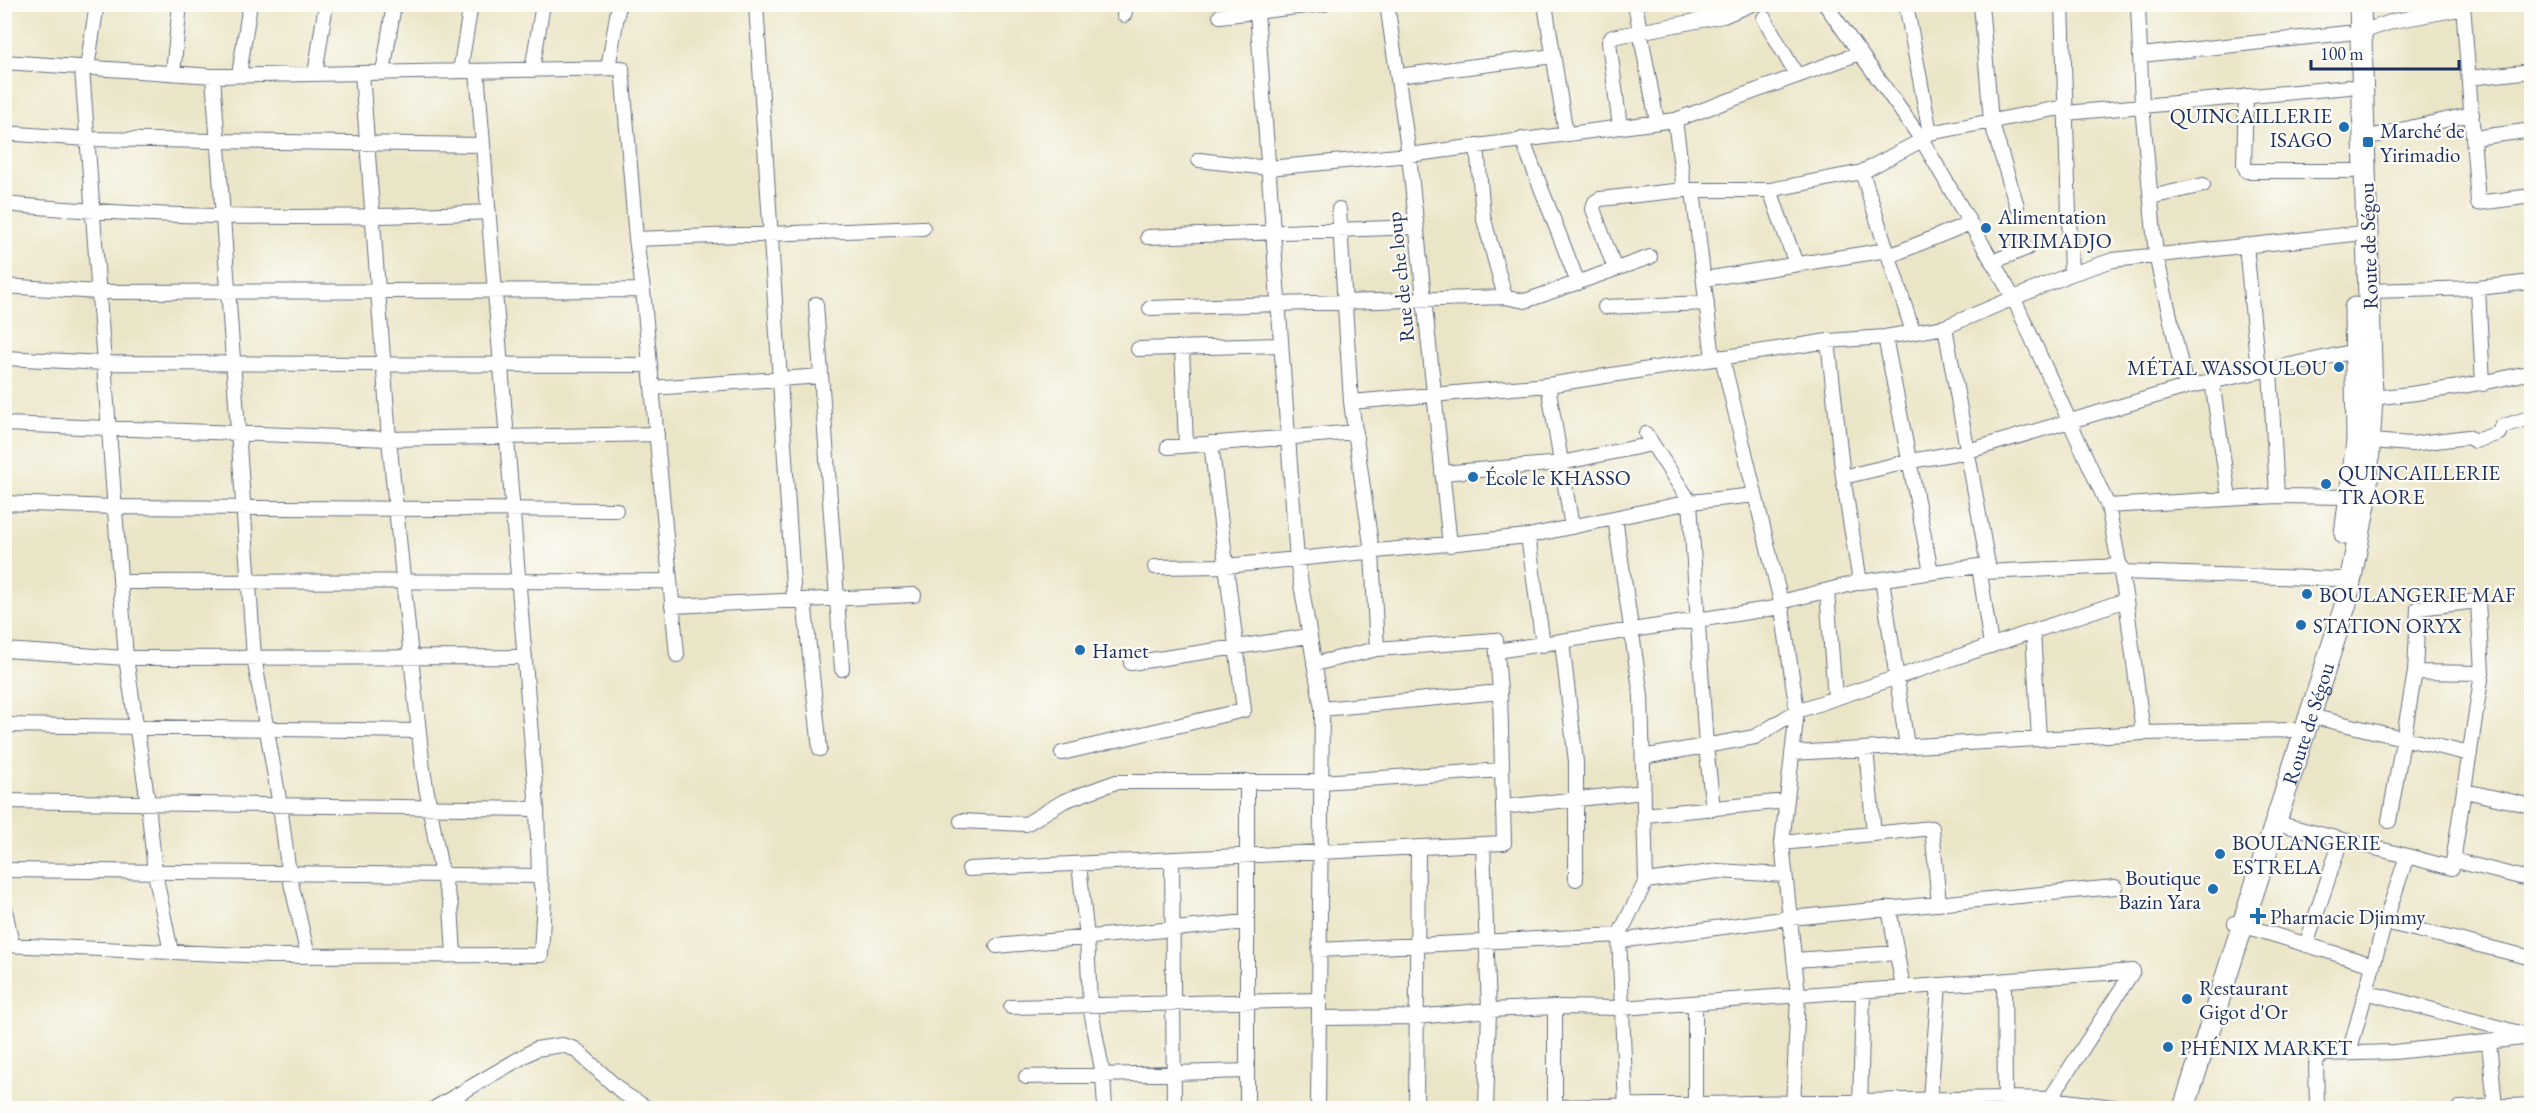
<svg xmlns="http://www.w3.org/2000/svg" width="2536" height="1113" font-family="'EB Garamond',serif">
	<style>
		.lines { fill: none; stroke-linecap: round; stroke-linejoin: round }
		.minor-casing { stroke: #646f83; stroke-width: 16 }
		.highway-casing { stroke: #646f83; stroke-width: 23 }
		.minor { stroke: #fff; stroke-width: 14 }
		.highway { stroke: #fff; stroke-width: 21 }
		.poi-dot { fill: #1f6fb2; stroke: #fdfcf7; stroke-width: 2 }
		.labels { text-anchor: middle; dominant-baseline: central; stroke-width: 4.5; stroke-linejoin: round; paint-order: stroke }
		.poi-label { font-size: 21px; fill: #1b2f5e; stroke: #fdfcf7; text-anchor: start }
		.street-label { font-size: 21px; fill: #1b2f5e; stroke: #fdfcf7 }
	</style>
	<rect width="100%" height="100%" fill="#fdfcf7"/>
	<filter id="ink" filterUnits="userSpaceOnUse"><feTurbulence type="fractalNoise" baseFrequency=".0167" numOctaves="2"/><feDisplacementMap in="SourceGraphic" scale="12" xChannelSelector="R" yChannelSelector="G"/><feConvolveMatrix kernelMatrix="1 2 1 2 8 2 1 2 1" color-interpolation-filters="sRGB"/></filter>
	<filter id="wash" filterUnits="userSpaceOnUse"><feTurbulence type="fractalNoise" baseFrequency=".008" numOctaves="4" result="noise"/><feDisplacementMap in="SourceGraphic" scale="24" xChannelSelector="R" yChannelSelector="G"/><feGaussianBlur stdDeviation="1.35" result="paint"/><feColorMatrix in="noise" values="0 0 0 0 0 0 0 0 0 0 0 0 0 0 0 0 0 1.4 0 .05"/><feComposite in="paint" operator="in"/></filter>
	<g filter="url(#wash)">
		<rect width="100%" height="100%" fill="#ebe5c7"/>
	</g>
	<g filter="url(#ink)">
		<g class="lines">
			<defs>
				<path id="minor" d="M 756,4 L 794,600
					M 1387,4 L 1409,155 L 1450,545
					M 1545,4 L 1566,134
					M 1635,4 L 1657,122
					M 1825,4 L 1922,140 L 2014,299 L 2108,506 L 2126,600 L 2143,733
					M 1906,4 L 1930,133
					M 1981,4 L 1991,121 L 2017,206
					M 2062,4 L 2071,274
					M 2138,4 L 2142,106 L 2156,255 L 2186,387
					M 2463,4 L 2478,203 L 2532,196
					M 1257,12 L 1297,560 L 1322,709 L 1318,1108
					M 1124,15 L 1127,4
					M 1220,16 L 1324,4
					M 1764,18 L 1797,76
					M 2361,32 L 2394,21 L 2464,8
					M 2141,55 L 2347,33
					M 4,62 L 213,76 L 622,68 L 636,239 L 643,290 L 677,655
					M 82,68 L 126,658 L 148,803 L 155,873 L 171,952
					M 87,68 L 97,4
					M 608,68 L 619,4
					M 532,70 L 543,4
					M 460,71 L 471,4
					M 173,73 L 180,4
					M 362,73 L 389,439 L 411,657 L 423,770 L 442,876 L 451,905 L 454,955
					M 383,73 L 394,4
					M 315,74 L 326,4
					M 239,75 L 250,4
					M 213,76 L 254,657 L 280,805 L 289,874 L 308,956
					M 1398,76 L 1553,56
					M 2469,78 L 2532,71
					M 2246,96 L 2244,165 L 2247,171 L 2352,171
					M 2066,113 L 2349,87
					M 1675,120 L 1684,190
					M 1620,127 L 1609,42 L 1612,37 L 1723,16 L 1752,4
					M 4,133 L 87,139 L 483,145
					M 2365,138 L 2472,114
					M 2474,138 L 2532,130
					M 1522,139 L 1578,283
					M 1477,145 L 1483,216 L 1505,297
					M 1199,160 L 1268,168 L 1409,155 L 1675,120 L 1860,53
					M 1862,172 L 1913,332
					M 1693,190 L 1713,359
					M 1770,190 L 1796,264
					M 2151,197 L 2203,185
					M 4,204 C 165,219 328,220 489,212
					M 1339,209 L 1351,402 L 1372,552 L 1377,649
					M 1148,237 L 1416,227
					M 636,239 L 923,228
					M 2246,245 L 2258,371
					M 1889,256 L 1970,223
					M 1992,262 L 2027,248
					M 1615,269 L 1593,209 L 1595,202 L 1600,199 L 1684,190 L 1770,190 L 1862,172 L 1922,140 L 1930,133 L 2065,107
					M 1704,279 L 1887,250
					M 4,286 L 98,292 L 643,290
					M 2478,288 L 2483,384
					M 2369,291 L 2478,288 L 2532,282
					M 816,304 L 842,669
					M 1605,307 L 1707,303
					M 1150,308 L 1505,297 L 1525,301 L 1650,257
					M 1945,327 L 1989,570
					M 1885,337 L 1931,572
					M 1828,341 L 1843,477 L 1860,582
					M 1182,348 L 1186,445
					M 1138,349 L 1281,345
					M 1722,357 L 1781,602 L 1797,711 L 1782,843 L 1798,995 L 1793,1108
					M 4,358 L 104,363 L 650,365
					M 2270,369 L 2277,496
					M 2212,381 L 2229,498
					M 1548,385 L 1572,527
					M 652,388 L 821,376
					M 2372,398 C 2427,393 2478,385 2532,372
					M 1351,402 L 1548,385 L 1828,341 L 1885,337 L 1945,327 L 2071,274 L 2113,260 L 2354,234
					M 4,424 L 389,439 L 657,434
					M 1646,434 L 1690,502 L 1706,746 L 1713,809
					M 2371,441 L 2411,444 L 2468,437 L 2475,441 L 2499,433 L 2501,427 L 2532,417
					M 1168,447 L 1356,432
					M 1442,473 L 1561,463 L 1652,444
					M 1843,477 L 1911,461 L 1968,451 L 2186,387 L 2356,351
					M 4,503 L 114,507 L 616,510
					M 2108,506 L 2277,496 L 2352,497
					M 1615,518 L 1641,696 L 1646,881 L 1619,935 L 1626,1108
					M 1528,536 L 1543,645
					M 1155,567 L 1226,566 L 1528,536 L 1690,502 L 1755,495
					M 1982,572 L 2121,566
					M 2122,572 L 2338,579
					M 1882,579 L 1907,746
					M 120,582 L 670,581
					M 1827,591 L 1835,698
					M 804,600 L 820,749
					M 1781,602 L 1860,582 L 1979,566 L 1991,646
					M 672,606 L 914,595
					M 2033,632 L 2039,739
					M 1562,642 L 1576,762 L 1576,879
					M 4,650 L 126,658 L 525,657
					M 1497,651 L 1781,607
					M 1131,663 L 1309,636
					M 2415,672 L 2482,673
					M 1322,709 L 1500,692
					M 2310,716 L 2470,754
					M 4,725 L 419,731
					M 1866,749 L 1874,834
					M 1062,753 L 1244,710 L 1211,443
					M 1792,753 L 2143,733 L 2293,730
					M 1643,757 L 1755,737 L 1797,711 L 2126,600
					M 2465,791 L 2532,806
					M 4,801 L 537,809
					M 1503,807 L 1644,792
					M 1644,815 L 1787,801
					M 961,821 L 1026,824 L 1064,801 L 1116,782 L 1321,782 L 1502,770
					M 2276,823 L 2407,856
					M 1782,843 L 1932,828 L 1939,904
					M 1483,844 L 1489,1010 L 1486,1108
					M 1172,859 L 1174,1108
					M 2453,860 L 2532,880
					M 1079,864 L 1087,938 L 1090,1005 L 1103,1075 L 1105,1108
					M 969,869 L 1504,843 L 1500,692 L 1496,640 L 1377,649 L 1314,664
					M 4,870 L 539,876
					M 1646,881 L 1718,871 L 1785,875
					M 4,904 L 12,945
					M 1889,908 L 1903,988
					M 2385,922 L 2532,958
					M 2235,923 L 2373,965
					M 1619,941 L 1790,918 L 2115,887
					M 4,945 L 271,956 L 541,955 L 544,898 L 539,876 L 537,809 L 477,71
					M 2306,945 L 2341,840
					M 997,946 L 1247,922
					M 1319,950 L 1619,935
					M 1794,960 L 1897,953
					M 2004,981 L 2005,1098
					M 2366,992 L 2527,1035
					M 1011,1007 L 1319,1000
					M 1555,1007 L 1555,1108
					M 1319,1018 L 1417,1017 L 1489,1010 L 1555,1007 L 1622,1008 L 2133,971
					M 2489,1042 L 2495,1107
					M 2349,1053 L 2385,922 L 2407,856 L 2452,868 L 2482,673 L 2478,601 L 2418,608 L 2415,672 L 2389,821
					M 1026,1077 L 1247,1071
					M 1930,1099 L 1939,985
					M 1555,1107 L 2005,1098 L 2050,1099 L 2121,1108
					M 435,1108 L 536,1049 L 562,1045 L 575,1049 L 623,1093 L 647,1108
					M 1247,1108 L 1247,781
					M 1416,1108 L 1418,847
					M 1695,1108 L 1695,1003
					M 1860,1108 L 1863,991
					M 2044,1108 L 2133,971
					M 2317,1108 L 2316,1060 L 2324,1054 L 2394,1052 L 2532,1037
					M 2459,1108 L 2532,1105"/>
				<g id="highway">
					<path d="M 2345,534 L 2357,441 L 2355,308"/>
					<path id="s1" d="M 2184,1108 L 2346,603 L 2366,499 L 2372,398 L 2360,4"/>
				</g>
			</defs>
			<use href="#minor" class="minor-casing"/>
			<use href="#highway" class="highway-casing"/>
			<use href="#minor" class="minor"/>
			<use href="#highway" class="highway"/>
		</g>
	</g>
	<g class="poi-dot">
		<circle cx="2344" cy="127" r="6"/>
		<rect x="2362" y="136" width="12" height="12" rx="3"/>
		<circle cx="1986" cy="228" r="6"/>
		<circle cx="2339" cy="367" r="6"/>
		<circle cx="1473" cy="477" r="6"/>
		<circle cx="2326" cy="484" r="6"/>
		<circle cx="2307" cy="594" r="6"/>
		<circle cx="2301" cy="625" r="6"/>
		<circle cx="1080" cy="650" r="6"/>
		<circle cx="2220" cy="854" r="6"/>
		<circle cx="2213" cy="889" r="6"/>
		<path d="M2255 907h6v6h6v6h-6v6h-6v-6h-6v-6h6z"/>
		<circle cx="2187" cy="999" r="6"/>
		<circle cx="2168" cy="1047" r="6"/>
	</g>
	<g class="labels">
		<g class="poi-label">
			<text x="2332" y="115" text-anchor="end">QUINCAILLERIE<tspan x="2332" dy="24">ISAGO</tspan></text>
			<text x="2380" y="130">Marché de<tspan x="2380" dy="24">Yirimadio</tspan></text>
			<text x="1998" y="216">Alimentation<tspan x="1998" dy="24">YIRIMADJO</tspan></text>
			<text x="2327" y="367" text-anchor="end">MÉTAL WASSOULOU</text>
			<text x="2338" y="472">QUINCAILLERIE<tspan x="2338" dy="24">TRAORE</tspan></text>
			<text x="1485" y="477">École le KHASSO</text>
			<text x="2319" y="594">BOULANGERIE MAF</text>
			<text x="2313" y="625">STATION ORYX</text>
			<text x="1092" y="650">Hamet</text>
			<text x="2232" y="842">BOULANGERIE<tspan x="2232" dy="24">ESTRELA</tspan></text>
			<text x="2201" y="877" text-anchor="end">Boutique<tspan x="2201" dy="24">Bazin Yara</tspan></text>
			<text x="2270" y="916">Pharmacie Djimmy</text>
			<text x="2199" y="987">Restaurant<tspan x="2199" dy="24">Gigot d'Or</tspan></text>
			<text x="2180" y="1047">PHÉNIX MARKET</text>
		</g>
		<g class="street-label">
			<text transform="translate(2368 246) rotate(-92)">Route de Ségou</text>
			<text transform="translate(1400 277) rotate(-96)">Rue de che loup</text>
			<text stroke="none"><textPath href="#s1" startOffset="404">Route de Ségou</textPath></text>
		</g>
	</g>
	<rect width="2536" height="1113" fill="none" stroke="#fdfcf7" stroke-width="24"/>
	<path d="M2311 60v9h148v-9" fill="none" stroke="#1b2f5e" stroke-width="3"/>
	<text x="2320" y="60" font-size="18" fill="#1b2f5e" stroke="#fdfcf7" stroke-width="4.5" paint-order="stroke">100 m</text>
</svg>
